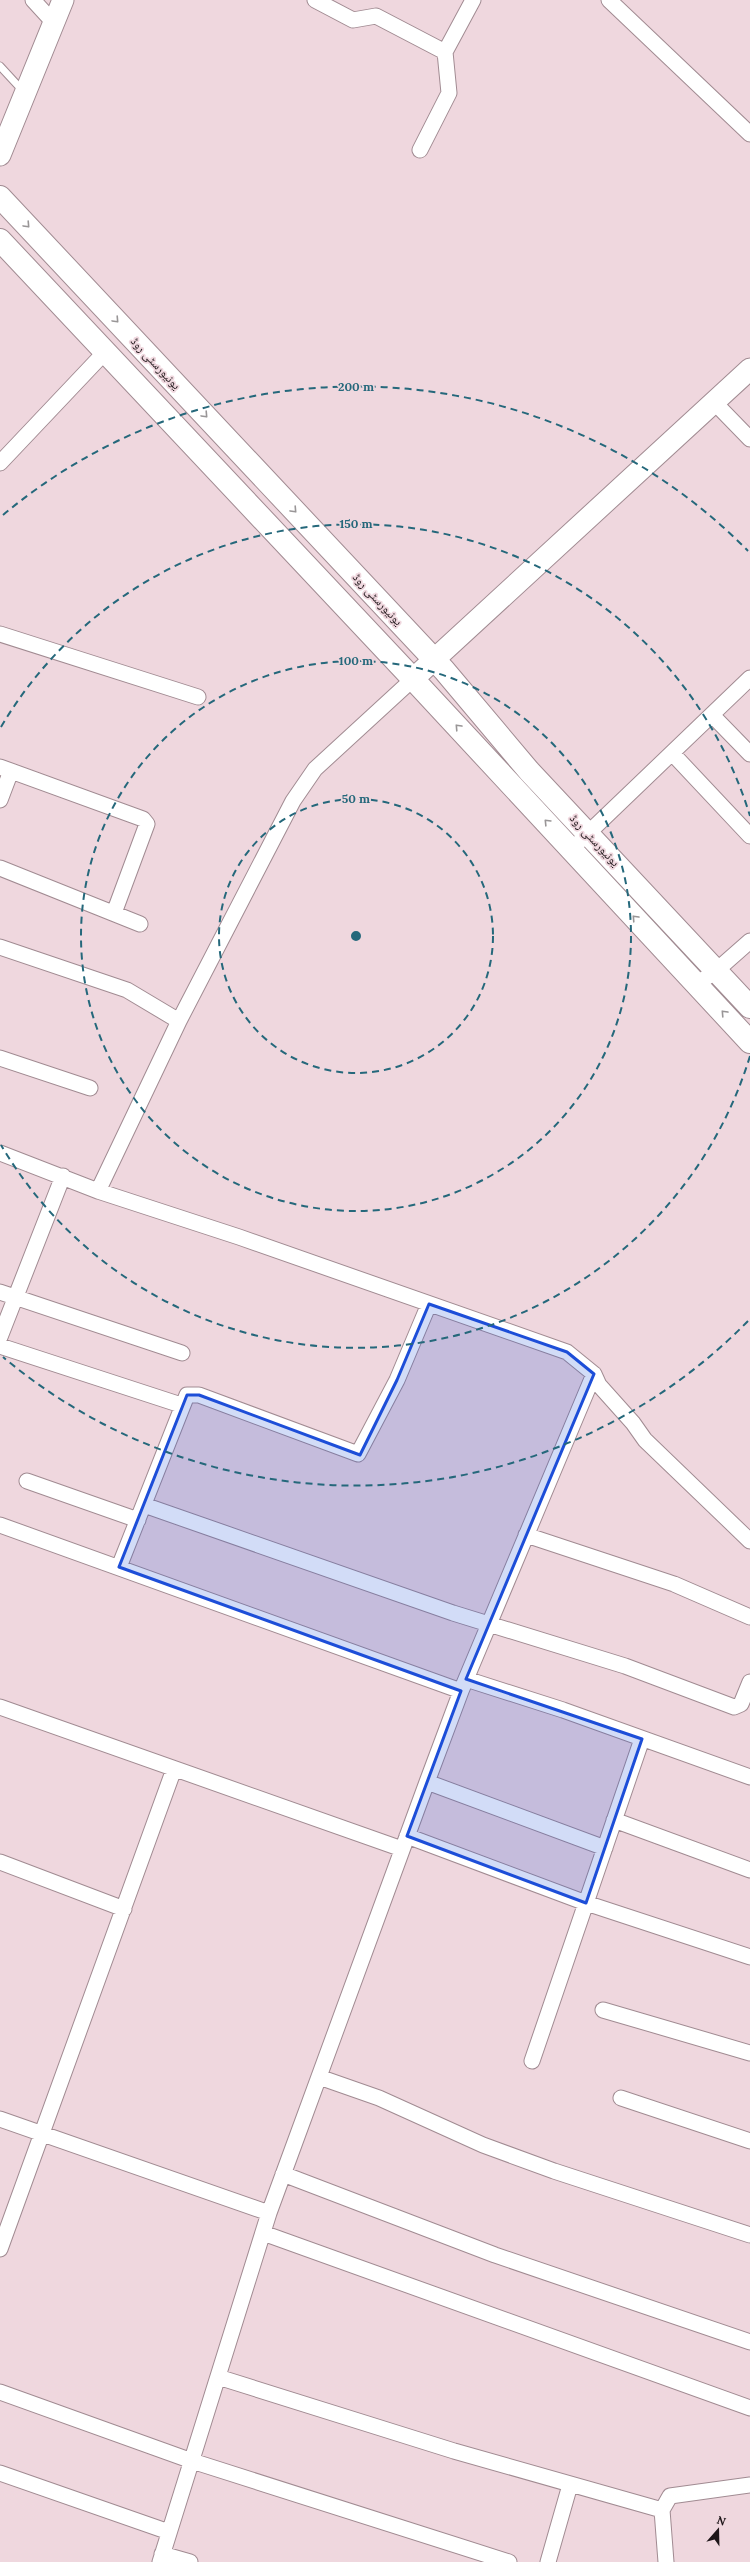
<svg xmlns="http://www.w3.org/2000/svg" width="750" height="2562" font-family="Lora,'Noto Naskh Arabic',serif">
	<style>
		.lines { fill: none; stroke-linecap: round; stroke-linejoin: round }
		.lane-casing { stroke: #a18b92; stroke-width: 9 }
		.street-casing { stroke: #a18b92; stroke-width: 17 }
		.secondary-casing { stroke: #a18b92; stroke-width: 23 }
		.highway-casing { stroke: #a18b92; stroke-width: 24 }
		.lane { stroke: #fff; stroke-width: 7 }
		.street { stroke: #fff; stroke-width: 15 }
		.secondary { stroke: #fff; stroke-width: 21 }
		.highway { stroke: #fff; stroke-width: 22 }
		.oneway { stroke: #999697 }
		.marked { fill: #1d4ed8; fill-opacity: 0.2; stroke: #1d4ed8; stroke-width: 3; stroke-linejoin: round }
		.ring { fill: none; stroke: #25687b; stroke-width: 2; stroke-dasharray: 7 5 }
		.labels { text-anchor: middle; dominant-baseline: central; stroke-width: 3.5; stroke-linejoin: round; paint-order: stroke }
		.street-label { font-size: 12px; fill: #1d1518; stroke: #efd7de }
		.centre { fill: #25687b; stroke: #efd7de; stroke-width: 2 }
		.ring-label { font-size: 12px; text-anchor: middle; font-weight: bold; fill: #25687b; stroke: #efd7de; stroke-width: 3.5; stroke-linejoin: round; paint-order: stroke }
	</style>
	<rect width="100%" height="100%" fill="#efd7de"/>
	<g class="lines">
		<defs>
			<path id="lane" d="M 0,66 L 23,91"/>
			<path id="street" d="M 33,0 L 54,23
				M 315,0 L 353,20 L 376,16 L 445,52
				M 609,0 L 750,134
				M 420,150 L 449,93 L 445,52 L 473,0
				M 714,402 L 750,439
				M 0,463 L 106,351
				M 0,634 L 198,697
				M 712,715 L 750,754
				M 672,753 L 750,836
				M 0,767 L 143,819 L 147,824 L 114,913
				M 0,800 L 11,771
				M 581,840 L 750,678
				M 0,868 L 140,924
				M 0,947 L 127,990 L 179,1021
				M 697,984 L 717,970 L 750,941
				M 0,1058 L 90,1088
				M 0,1153 L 98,1191 L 239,1237 L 567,1352 L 594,1374 L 599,1385 L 633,1423 L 645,1440 L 750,1541
				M 98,1191 L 179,1021 L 293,801 L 315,769 L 413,679
				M 0,1292 L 182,1353
				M 0,1337 L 63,1176
				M 0,1346 L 181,1405
				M 27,1481 L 138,1520
				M 144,1505 L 453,1613 L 625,1666 L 734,1707 L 741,1704 L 750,1682
				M 0,1525 L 461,1691
				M 526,1535 L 674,1584 L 750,1617
				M 119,1567 L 187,1395 L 199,1395 L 358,1454 L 397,1380 L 429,1304
				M 466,1679 L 563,1710 L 750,1777
				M 0,1707 L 402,1849
				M 427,1782 L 605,1848
				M 614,1820 L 750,1870
				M 407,1836 L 586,1903 L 750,1957
				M 0,1862 L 124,1909
				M 603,2010 L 750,2053
				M 532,2061 L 642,1739
				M 319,2077 L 379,2098 L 483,2145 L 554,2171 L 750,2235
				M 621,2098 L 750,2141
				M 0,2119 L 269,2213
				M 283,2174 L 495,2255 L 750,2342
				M 263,2233 L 750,2408
				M 0,2249 L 174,1769
				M 218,2377 L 454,2451 L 662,2510
				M 0,2392 L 192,2461 L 509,2562
				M 0,2473 L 169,2532
				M 162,2554 L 190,2562
				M 160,2562 L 269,2213 L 427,1782 L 461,1691 L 594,1374
				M 548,2562 L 570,2485
				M 666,2562 L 662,2510 L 670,2496 L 750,2485"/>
			<path id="secondary" d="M 0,155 L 63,0
				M 413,679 L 750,369"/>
			<path id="highway" d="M 0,197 L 444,670 L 529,771 L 750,1007
				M 0,240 L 413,679 L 750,1042"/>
		</defs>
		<use href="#lane" class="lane-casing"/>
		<use href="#street" class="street-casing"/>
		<use href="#secondary" class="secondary-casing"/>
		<use href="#highway" class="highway-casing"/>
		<use href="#lane" class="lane"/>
		<use href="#street" class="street"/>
		<use href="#secondary" class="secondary"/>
		<use href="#highway" class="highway"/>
	</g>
	<defs><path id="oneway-chevron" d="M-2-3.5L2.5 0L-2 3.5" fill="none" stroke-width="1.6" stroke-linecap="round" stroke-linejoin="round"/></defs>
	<g class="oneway">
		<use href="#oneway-chevron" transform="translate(27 225) rotate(47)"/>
		<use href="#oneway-chevron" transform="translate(116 320) rotate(47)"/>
		<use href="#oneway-chevron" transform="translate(205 415) rotate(47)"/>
		<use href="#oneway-chevron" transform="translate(294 510) rotate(47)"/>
		<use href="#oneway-chevron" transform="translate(458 727) rotate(-133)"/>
		<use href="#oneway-chevron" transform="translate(547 822) rotate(-134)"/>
		<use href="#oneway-chevron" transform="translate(635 918) rotate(-133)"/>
		<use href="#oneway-chevron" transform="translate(724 1013) rotate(-133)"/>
	</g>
	<path class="marked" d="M 429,1304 L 567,1352 L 594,1374 L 466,1679 L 642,1739 L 586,1903 L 407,1836 L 461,1691 L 119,1567 L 187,1395 L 199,1395 L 360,1455 L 397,1380 Z"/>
	<g class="ring">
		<circle cx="356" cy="936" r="137"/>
		<circle cx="356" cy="936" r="275"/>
		<path d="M750 1056A412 412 0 0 1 1 1145M1 727A412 412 0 0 1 750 816"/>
		<path d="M748 1321A549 549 0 0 1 3 1357M3 515A549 549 0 0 1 748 551"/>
	</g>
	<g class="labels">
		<g class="street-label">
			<text transform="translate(156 363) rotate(47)">یونیورسٹی روڈ</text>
			<text transform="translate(378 599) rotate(47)">یونیورسٹی روڈ</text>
			<text transform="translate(595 840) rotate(47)">یونیورسٹی روڈ</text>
		</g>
	</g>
	<circle cx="356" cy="936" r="6" class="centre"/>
	<g class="ring-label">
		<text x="356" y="391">200 m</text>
		<text x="356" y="528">150 m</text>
		<text x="356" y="665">100 m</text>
		<text x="356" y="803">50 m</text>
	</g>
	<g transform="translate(718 2530) rotate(20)" stroke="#efd7de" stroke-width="3" paint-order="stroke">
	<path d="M0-3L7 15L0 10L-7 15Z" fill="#1d1518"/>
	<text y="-6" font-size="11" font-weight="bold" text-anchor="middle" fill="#1d1518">N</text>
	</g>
</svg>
